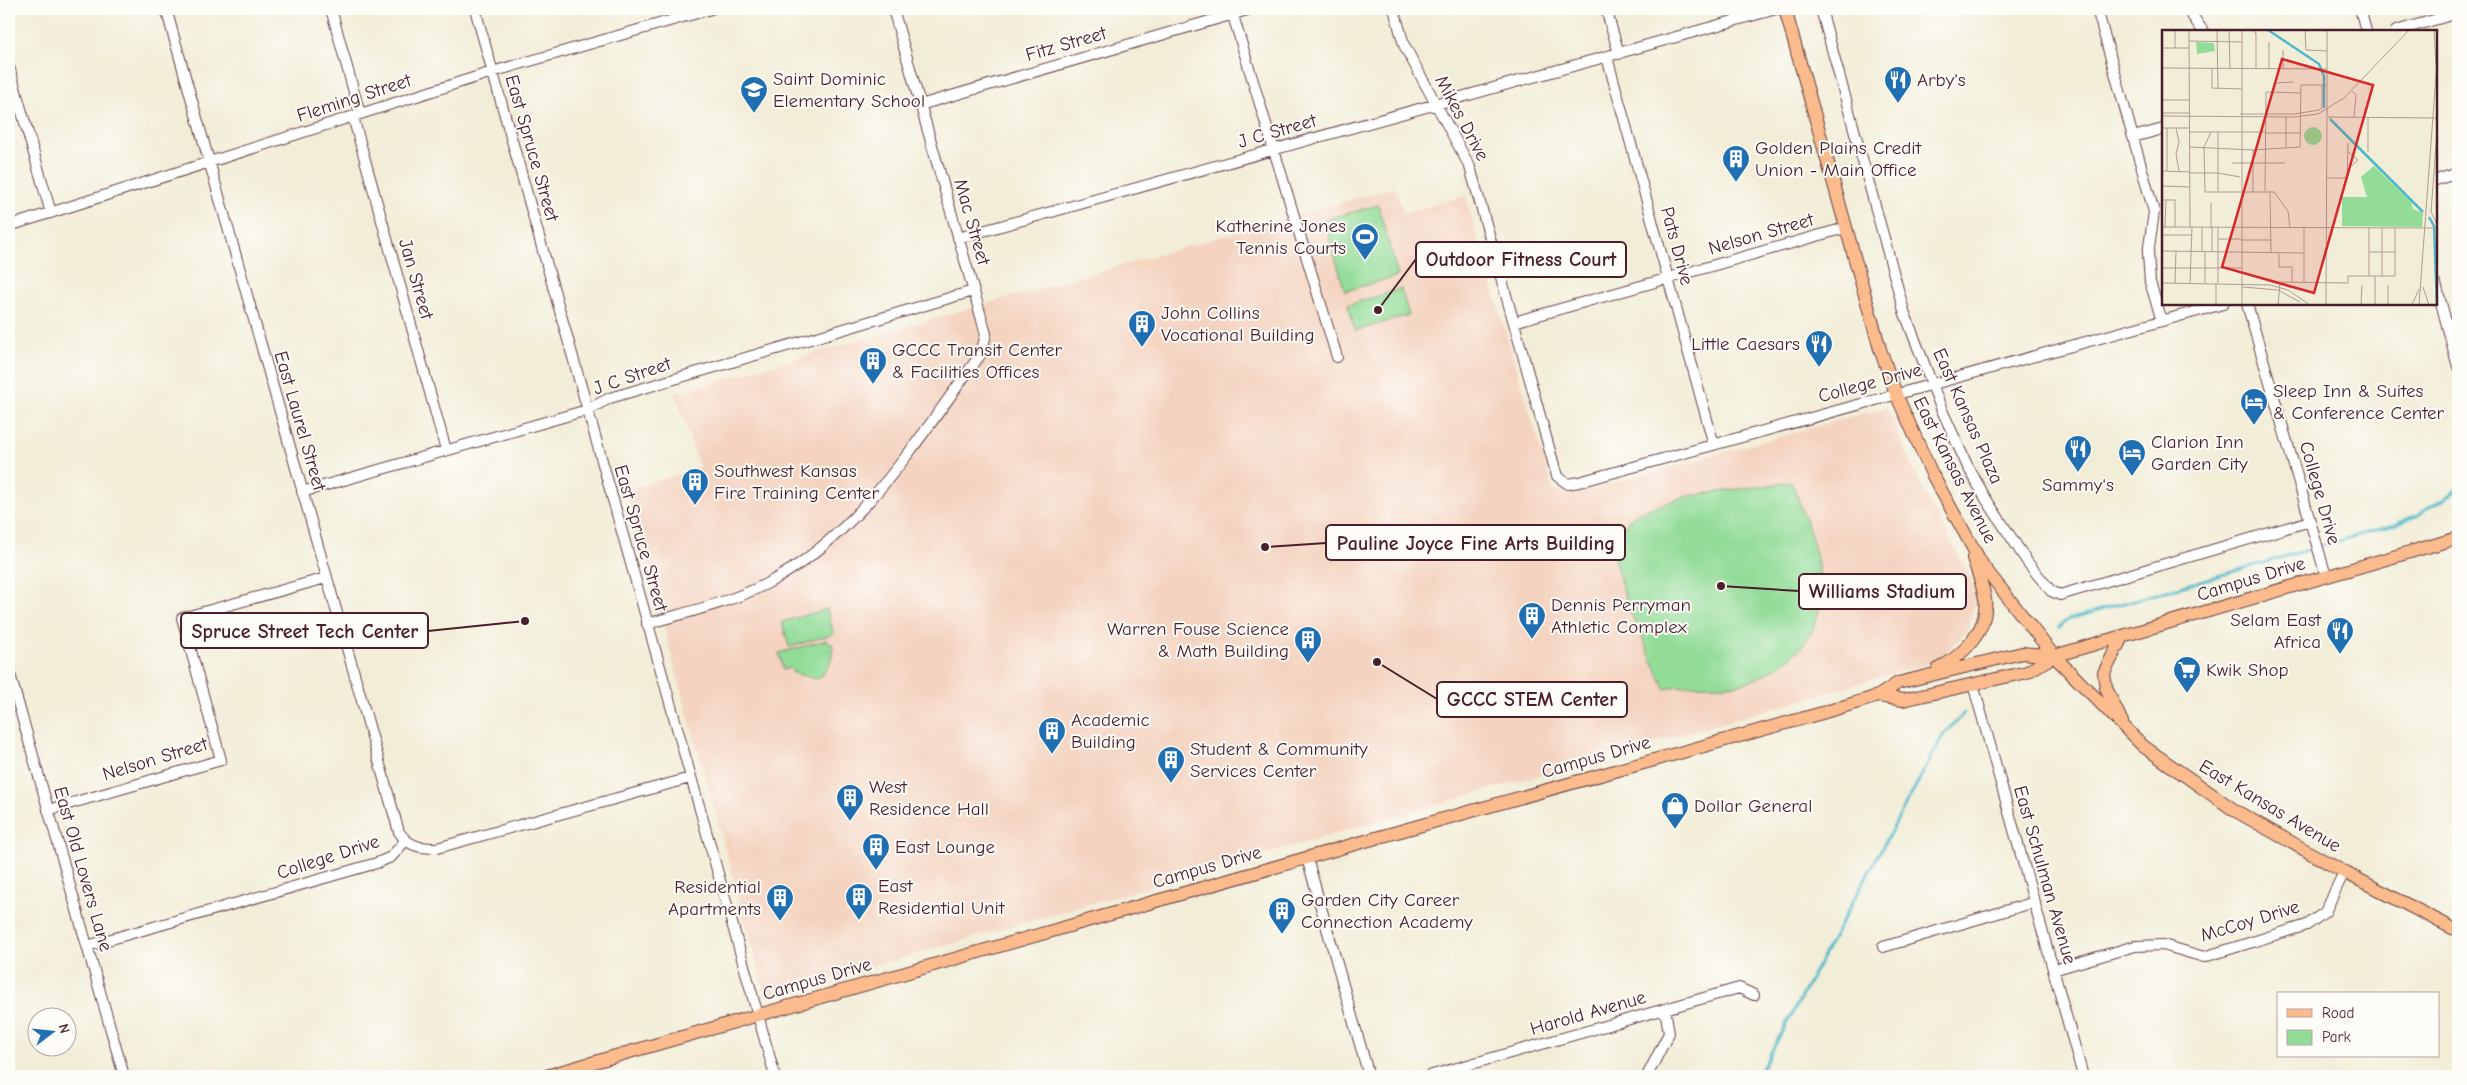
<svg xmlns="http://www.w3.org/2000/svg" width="2467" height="1085" font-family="'Comic Neue',sans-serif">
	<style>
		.built { fill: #f4d3c0 }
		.green { fill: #92dc98; stroke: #6e7e62 }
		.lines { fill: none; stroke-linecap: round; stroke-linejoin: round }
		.stream { stroke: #4db8c9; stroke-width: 3 }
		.minor-casing { stroke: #633e45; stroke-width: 12 }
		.major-casing { stroke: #633e45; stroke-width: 14 }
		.minor { stroke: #fff; stroke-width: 10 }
		.major { stroke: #fbbb8c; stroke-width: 12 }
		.labels { text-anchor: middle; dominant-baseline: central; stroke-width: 4; stroke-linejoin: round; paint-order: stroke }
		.street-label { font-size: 19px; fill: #4a1f2b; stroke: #fdfcf7 }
		.poi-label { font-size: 19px; fill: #4a1f2b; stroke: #fdfcf7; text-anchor: start }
		.inset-river { fill: none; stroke: #4db8c9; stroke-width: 2.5 }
		.inset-road { fill: none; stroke: #af9b92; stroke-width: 1 }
		.view { fill: #d62828; fill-opacity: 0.15; stroke: #d62828; stroke-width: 2.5 }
		.inset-edge { fill: none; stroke: #4a1f2b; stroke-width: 2.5 }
		.leader { fill: none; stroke: #4a1f2b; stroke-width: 2 }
		.callout-dot { fill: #4a1f2b; stroke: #fdfcf7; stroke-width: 2 }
		.callout { fill: #fdfcf7; stroke: #4a1f2b; stroke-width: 2 }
		.callout-label { font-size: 20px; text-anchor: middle; font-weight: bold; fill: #4a1f2b }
	</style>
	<rect width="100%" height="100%" fill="#fdfcf7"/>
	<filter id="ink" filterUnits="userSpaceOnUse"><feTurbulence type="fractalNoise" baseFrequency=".02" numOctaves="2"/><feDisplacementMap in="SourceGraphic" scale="10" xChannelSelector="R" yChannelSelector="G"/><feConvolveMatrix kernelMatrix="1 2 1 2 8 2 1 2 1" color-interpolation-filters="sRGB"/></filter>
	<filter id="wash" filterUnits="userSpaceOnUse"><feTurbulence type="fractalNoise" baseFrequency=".0096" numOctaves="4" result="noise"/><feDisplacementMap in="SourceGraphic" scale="20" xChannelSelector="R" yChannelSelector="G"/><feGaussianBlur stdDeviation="1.12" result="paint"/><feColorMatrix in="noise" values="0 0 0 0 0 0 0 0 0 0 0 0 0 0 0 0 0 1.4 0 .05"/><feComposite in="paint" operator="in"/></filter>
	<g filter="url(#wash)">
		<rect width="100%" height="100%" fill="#f2edd7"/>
		<path class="built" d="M 1395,187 L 1403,213 L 1465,196 L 1553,490 L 1569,495 L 1887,407 L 1926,496 L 1970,575 L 1976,594 L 1968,631 L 1934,662 L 766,997 L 626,490 L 700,468 L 675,393 Z"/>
		<path class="green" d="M 1378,205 L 1398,276 L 1345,291 L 1324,220 Z
			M 1401,289 L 1409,315 L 1355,331 L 1348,305 Z
			M 1792,482 C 1813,540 1848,618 1784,662 C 1773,670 1758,679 1744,683 C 1718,689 1691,681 1665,689 L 1628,607 L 1614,559 L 1616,541 L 1628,520 L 1641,511 L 1688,496 Z
			M 827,609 L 834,634 L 789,647 L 782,622 Z
			M 826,640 L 833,645 C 833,658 829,672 816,679 L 793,673 L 790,668 L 783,670 L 779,653 Z"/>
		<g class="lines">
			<path class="stream" d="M 2059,627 L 2069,619 L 2394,525 L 2418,515 L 2458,489
				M 1758,1076 L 1944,734 L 1964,713"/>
		</g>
	</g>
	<g filter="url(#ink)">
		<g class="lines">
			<defs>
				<path id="minor" d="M 166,9 L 399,832 C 409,847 421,848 437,848 L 690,778
					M 331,9 L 360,114
					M 475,9 L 775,1076
					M 1231,9 L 1337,357
					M 1394,9 L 1404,45 L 1470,167 L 1557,476 L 1568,484 L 1579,482 L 2223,304
					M 1606,9 L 1619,54
					M 1821,9 L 1904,311 L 1941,408 L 1967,465 L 1986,499 L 2028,563 L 2051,591 L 2060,595 L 2310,521
					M 2097,9 L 2154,212 L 2148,254 L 2150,282 L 2162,321
					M 2360,9 L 2366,31
					M 2191,14 L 2203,31
					M 2396,31 L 2458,13
					M 1607,57 L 1714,445
					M 9,67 L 51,213
					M 920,105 L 1251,9
					M 353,117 L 446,450
					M 2133,137 L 2163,129
					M 2436,180 L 2458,173
					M 9,226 L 492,72 L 711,9
					M 958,238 L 1776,9
					M 2436,284 L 2458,367
					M 2247,304 L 2326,576
					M 1514,322 L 1845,228
					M 302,492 L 587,410 L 610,398 L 973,291
					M 647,624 C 687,612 729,603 766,584 C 860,536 919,437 981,354 L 986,334 L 893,9
					M 9,671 L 124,1076
					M 1973,684 L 2083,1076
					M 48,810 L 221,760 L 182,618 L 326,578
					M 1307,858 L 1369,1076
					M 87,946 L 377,863 L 391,857 L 405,841
					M 1883,947 L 2035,902
					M 2053,970 L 2135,946 L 2163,945 L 2204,957 L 2307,925 L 2325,912 L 2344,872
					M 1429,1076 L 1739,988 L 1754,995
					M 1647,1076 L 1669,1033 L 1665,1009"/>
				<path id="major" d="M 1785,9 L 1880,349 L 1896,394 L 1932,474 L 1983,566 L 2054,656 L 2143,746 L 2234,810 L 2344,872 L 2458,931
					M 2122,637 L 2104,673 L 2106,688 L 2122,722
					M 1938,669 C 1963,655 1989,631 1985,599 C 1983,585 1977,571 1973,558
					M 1878,696 L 1903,700 L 2027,672 L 2054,656 L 2458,538
					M 546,1076 L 1397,832 L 1822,713 L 1878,696 L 1898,683 L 2022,653 L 2054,656"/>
			</defs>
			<use href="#minor" class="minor-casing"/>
			<use href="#major" class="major-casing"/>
			<use href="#minor" class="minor"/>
			<use href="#major" class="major"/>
		</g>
	</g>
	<defs>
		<symbol id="restaurant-pin" viewBox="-11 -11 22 30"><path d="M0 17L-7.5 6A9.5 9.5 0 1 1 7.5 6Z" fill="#1f6fb2" stroke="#fdfcf7"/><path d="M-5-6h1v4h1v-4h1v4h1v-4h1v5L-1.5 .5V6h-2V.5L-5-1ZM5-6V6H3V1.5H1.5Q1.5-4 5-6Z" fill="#fff"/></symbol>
		<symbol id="school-pin" viewBox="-11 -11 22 30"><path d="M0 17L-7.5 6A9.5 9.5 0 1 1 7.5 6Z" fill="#1f6fb2" stroke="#fdfcf7"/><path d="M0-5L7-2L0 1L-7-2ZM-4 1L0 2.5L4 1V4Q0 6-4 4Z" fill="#fff"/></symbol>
		<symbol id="building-pin" viewBox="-11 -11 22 30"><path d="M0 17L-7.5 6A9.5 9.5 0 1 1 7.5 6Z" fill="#1f6fb2" stroke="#fdfcf7"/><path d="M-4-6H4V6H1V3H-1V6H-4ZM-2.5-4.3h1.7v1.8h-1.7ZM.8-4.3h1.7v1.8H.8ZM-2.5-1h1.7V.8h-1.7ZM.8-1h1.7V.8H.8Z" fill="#fff"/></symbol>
		<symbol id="stadium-pin" viewBox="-11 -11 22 30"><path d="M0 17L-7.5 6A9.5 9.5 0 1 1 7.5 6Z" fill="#1f6fb2" stroke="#fdfcf7"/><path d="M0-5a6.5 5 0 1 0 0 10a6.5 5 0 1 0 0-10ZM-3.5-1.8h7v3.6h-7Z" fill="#fff"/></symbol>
		<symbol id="hotel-pin" viewBox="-11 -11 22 30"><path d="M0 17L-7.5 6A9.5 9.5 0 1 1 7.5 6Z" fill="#1f6fb2" stroke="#fdfcf7"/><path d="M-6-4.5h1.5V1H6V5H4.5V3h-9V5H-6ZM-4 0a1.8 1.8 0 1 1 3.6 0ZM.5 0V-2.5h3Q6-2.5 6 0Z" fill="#fff"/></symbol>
		<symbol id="supermarket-pin" viewBox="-11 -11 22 30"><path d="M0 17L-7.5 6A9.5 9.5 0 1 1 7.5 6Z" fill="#1f6fb2" stroke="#fdfcf7"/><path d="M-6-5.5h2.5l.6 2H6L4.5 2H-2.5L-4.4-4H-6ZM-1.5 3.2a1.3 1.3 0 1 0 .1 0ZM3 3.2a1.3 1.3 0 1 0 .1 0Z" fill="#fff"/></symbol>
		<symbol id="shop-pin" viewBox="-11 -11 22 30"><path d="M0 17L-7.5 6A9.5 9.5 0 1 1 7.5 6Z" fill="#1f6fb2" stroke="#fdfcf7"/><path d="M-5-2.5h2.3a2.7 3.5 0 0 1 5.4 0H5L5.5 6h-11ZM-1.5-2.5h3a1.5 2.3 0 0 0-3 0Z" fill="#fff"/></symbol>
	</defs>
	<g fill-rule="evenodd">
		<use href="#restaurant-pin" x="1882" y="64" width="32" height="43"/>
		<use href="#school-pin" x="738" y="74" width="32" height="43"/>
		<use href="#building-pin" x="1720" y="143" width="32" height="43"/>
		<use href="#stadium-pin" x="1349" y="221" width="32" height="43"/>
		<use href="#building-pin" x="1126" y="308" width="32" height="43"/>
		<use href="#restaurant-pin" x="1803" y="328" width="32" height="43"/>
		<use href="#building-pin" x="857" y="345" width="32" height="43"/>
		<use href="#hotel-pin" x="2238" y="386" width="32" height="43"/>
		<use href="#restaurant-pin" x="2062" y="433" width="32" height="43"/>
		<use href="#hotel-pin" x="2116" y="437" width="32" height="43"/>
		<use href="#building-pin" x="679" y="466" width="32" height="43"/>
		<use href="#building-pin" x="1516" y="600" width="32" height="43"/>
		<use href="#restaurant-pin" x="2324" y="615" width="32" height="43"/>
		<use href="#building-pin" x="1292" y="624" width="32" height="43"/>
		<use href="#supermarket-pin" x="2171" y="654" width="32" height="43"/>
		<use href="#building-pin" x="1036" y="715" width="32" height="43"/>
		<use href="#building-pin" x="1155" y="744" width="32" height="43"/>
		<use href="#building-pin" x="834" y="782" width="32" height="43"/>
		<use href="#shop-pin" x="1659" y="790" width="32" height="43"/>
		<use href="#building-pin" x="860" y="831" width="32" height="43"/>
		<use href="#building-pin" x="843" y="881" width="32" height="43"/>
		<use href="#building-pin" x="764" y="882" width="32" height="43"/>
		<use href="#building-pin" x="1266" y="895" width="32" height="43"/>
	</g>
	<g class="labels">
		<g class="street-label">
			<text transform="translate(1066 44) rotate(-16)">Fitz Street</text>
			<text transform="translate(354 98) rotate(-18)">Fleming Street</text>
			<text transform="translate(1462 118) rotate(62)">Mikes Drive</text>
			<text transform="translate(1277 131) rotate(-16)">J C Street</text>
			<text transform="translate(532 148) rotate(74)">East Spruce Street</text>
			<text transform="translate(972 222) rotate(74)">Mac Street</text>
			<text transform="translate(1761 234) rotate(-16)">Nelson Street</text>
			<text transform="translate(1677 246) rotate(75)">Pats Drive</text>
			<text transform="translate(416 279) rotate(74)">Jan Street</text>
			<text transform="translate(632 376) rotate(-19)">J C Street</text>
			<text transform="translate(1870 383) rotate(-15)">College Drive</text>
			<text transform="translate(1968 416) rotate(66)">East Kansas Plaza</text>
			<text transform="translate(300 421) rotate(74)">East Laurel Street</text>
			<text transform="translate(1955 470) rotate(63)">East Kansas Avenue</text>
			<text transform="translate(2320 493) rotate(74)">College Drive</text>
			<text transform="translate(641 538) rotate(74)">East Spruce Street</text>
			<text transform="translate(2251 579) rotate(-17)">Campus Drive</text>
			<text transform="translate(1596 757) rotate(-16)">Campus Drive</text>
			<text transform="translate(155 759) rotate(-17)">Nelson Street</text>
			<text transform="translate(2270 806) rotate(31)">East Kansas Avenue</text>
			<text transform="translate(328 857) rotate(-18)">College Drive</text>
			<text transform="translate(1207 867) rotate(-16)">Campus Drive</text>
			<text transform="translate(83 869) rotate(74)">East Old Lovers Lane</text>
			<text transform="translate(2045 875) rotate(74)">East Schulman Avenue</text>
			<text transform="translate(2250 921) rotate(-17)">McCoy Drive</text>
			<text transform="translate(817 979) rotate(-16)">Campus Drive</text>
			<text transform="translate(1588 1013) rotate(-16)">Harold Avenue</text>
		</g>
		<g class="poi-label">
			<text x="773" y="79">Saint Dominic<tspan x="773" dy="22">Elementary School</tspan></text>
			<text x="1917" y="80">Arby's</text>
			<text x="1755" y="148">Golden Plains Credit<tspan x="1755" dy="22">Union - Main Office</tspan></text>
			<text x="1346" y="226" text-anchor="end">Katherine Jones<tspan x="1346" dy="22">Tennis Courts</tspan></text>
			<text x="1161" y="313">John Collins<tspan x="1161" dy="22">Vocational Building</tspan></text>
			<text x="1800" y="344" text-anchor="end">Little Caesars</text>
			<text x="892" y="350">GCCC Transit Center<tspan x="892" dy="22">&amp; Facilities Offices</tspan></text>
			<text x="2273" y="391">Sleep Inn &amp; Suites<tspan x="2273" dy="22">&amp; Conference Center</tspan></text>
			<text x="2151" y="442">Clarion Inn<tspan x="2151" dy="22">Garden City</tspan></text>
			<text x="714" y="471">Southwest Kansas<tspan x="714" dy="22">Fire Training Center</tspan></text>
			<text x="2078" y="485" text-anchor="middle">Sammy's</text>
			<text x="1551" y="605">Dennis Perryman<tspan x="1551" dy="22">Athletic Complex</tspan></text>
			<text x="2321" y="620" text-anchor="end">Selam East<tspan x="2321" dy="22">Africa</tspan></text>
			<text x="1289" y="629" text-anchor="end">Warren Fouse Science<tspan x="1289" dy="22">&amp; Math Building</tspan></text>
			<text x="2206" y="670">Kwik Shop</text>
			<text x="1071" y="720">Academic<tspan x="1071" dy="22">Building</tspan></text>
			<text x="1190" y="749">Student &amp; Community<tspan x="1190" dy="22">Services Center</tspan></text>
			<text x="869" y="787">West<tspan x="869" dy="22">Residence Hall</tspan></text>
			<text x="1694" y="806">Dollar General</text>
			<text x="895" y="847">East Lounge</text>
			<text x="878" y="886">East<tspan x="878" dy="22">Residential Unit</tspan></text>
			<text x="761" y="887" text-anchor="end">Residential<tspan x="761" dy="22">Apartments</tspan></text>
			<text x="1301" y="900">Garden City Career<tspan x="1301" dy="22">Connection Academy</tspan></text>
		</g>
	</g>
	<g transform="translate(2162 30)">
		<rect width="275" height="275" fill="#f2edd7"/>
		<path d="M 34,12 L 52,13 L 53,21 L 35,24 ZM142 106a9 9 0 1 1 18 0a9 9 0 1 1-18 0ZM 212,136 L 249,172 L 251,179 L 261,183 L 260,197 L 180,196 L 180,167 L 205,167 L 199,147 Z" fill="#92dc98"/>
		<path class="inset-river" d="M 106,0 L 157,34 L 162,46 L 162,78M 168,89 L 261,182M 267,187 L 272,196 L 275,275"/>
		<path class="inset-road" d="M 13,0 L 13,18M 27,0 L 28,197M 55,0 L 56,58M 67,0 L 68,38M 90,0 L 94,3 L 94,38M 143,0 L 144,20 L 165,21M 165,0 L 165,81M 272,0 L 274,35M 27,11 L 80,12M 107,12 L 107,38M 0,18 L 27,18M 121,20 L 121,38M 0,38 L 165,39M 50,38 L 50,58 L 80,59M 114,53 L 132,52M 0,59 L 0,98M 190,61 L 194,65 L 192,87M 0,70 L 28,70M 0,83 L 28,83M 78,84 L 132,84 L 157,80 L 160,78 L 160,55M 0,86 L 131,87 L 156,84 L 182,68 L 247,0M 166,87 L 275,88M 206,88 L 206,122M 0,98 L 28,98M 14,98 L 17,112 L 14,124 L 17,141M 28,102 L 104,102M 49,102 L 42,117 L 43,162 L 112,162 L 126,181 L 128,198M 56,102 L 56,161M 275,102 L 269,182 L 275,194M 104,103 L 139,103M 28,117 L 91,120 L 138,117 L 139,55 L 164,55M 124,117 L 124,87M 91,120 L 91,162M 70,133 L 123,133M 185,140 L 196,130 L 185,121M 0,141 L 28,142M 5,141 L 5,98M 28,143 L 56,143 L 78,147M 164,148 L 185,148 L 186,113M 0,156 L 28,157M 103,161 L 104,62 L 139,63M 108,163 L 109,223M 0,170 L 13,170 L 13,197M 49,173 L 49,197M 0,197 L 275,198M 3,197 L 4,171M 0,205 L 30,205M 56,209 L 79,209M 79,210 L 109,210M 0,221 L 141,223M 40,222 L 40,197M 43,222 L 43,253M 50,222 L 50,197M 207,222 L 233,222M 117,224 L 117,237 L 130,237 L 130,253M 0,238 L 79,238M 207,246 L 207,198M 220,246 L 220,198M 110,252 L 186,253 L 186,246 L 233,246 L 233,198M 0,253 L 108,255 L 126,260 L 148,275M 13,253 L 14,221M 28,253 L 30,197M 56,253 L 56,197M 142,253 L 142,198M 54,254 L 54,275M 226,255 L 226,275M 81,257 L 116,260 L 138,272M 261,257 L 267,275M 80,275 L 80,0M 116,275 L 118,253M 164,275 L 165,80M 199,275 L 200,255M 213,275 L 213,246M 250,275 L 257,259M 257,275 L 275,32"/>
		<path class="view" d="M 120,29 L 211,55 L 152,263 L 60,237 Z"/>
		<rect width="275" height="275" class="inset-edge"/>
	</g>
	<path class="leader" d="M1378 310L1416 259M1265 547L1326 543M1721 586L1799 591M525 621L428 631M1377 662L1437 699"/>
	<g class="callout-dot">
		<circle cx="1378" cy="310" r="5"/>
		<circle cx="1265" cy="547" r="5"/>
		<circle cx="1721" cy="586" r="5"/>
		<circle cx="525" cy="621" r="5"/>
		<circle cx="1377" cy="662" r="5"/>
	</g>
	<g class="callout">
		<rect x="1416" y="242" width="210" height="35" rx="5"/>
		<rect x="1326" y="525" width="299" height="35" rx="5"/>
		<rect x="1799" y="574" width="167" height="35" rx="5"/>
		<rect x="181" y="613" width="247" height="35" rx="5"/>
		<rect x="1437" y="682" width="190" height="35" rx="5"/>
	</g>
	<g class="callout-label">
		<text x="1521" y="266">Outdoor Fitness Court</text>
		<text x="1476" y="550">Pauline Joyce Fine Arts Building</text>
		<text x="1882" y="598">Williams Stadium</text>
		<text x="305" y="638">Spruce Street Tech Center</text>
		<text x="1532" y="706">GCCC STEM Center</text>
	</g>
	<rect width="2467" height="1085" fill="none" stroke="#fdfcf7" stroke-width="30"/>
	<rect x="2277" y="992" width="162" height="65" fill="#fdfcf7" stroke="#b5a4a5"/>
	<rect x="2287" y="1009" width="25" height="8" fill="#fbbb8c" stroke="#b5a4a5"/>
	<text x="2322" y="1018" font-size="15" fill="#4a1f2b">Road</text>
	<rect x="2287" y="1030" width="25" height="15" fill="#92dc98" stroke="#b5a4a5"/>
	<text x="2322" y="1042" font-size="15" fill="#4a1f2b">Park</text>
	<g transform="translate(52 1032) rotate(74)"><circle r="24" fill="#fdfcf7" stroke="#b5a4a5"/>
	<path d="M0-4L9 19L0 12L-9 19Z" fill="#1f6fb2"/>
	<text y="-8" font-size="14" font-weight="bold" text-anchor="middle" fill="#4a1f2b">N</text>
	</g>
</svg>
